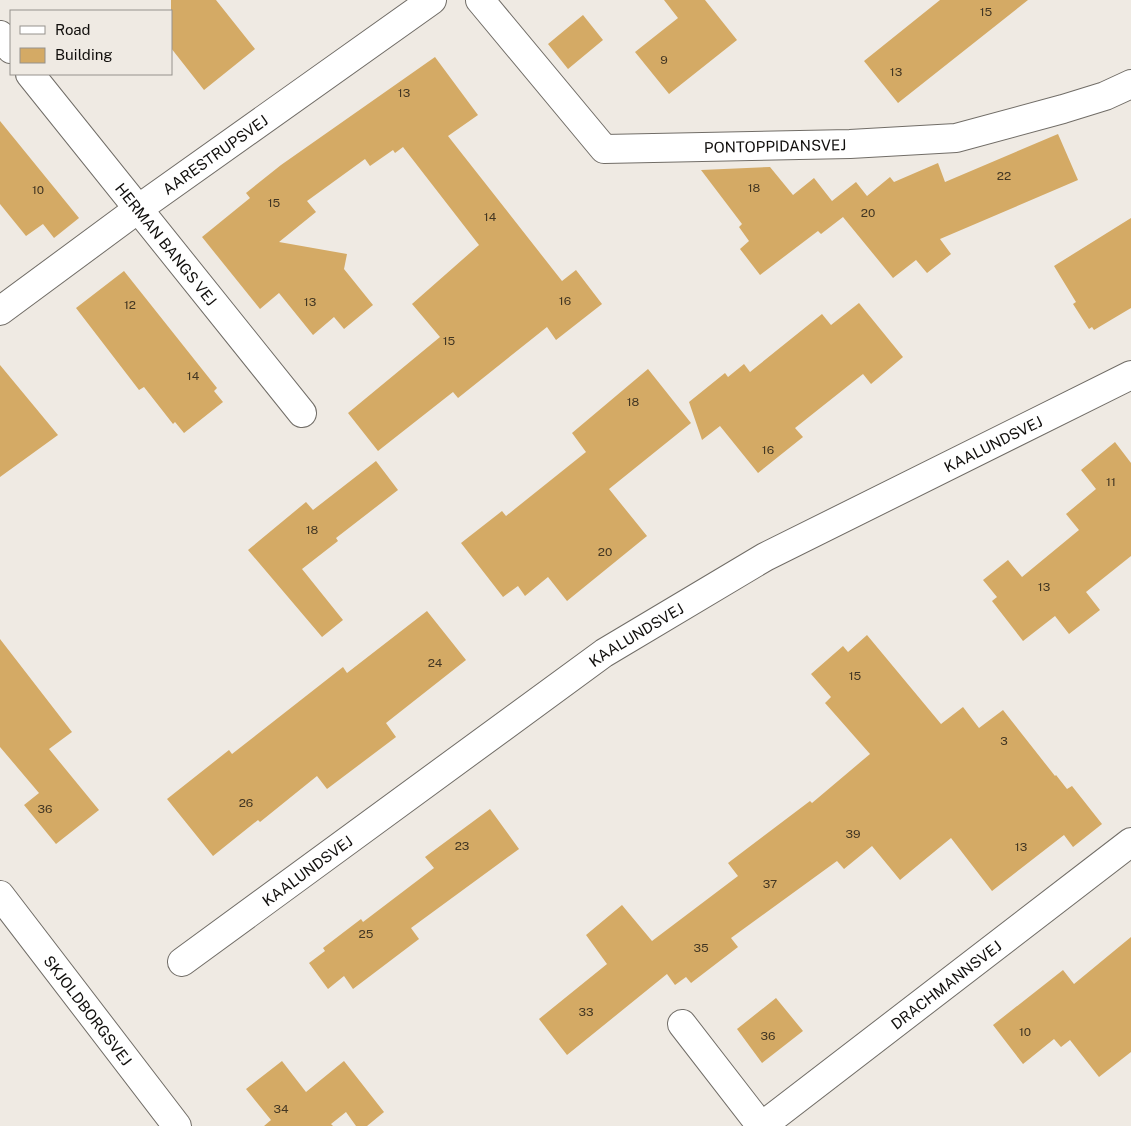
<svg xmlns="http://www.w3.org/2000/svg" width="1131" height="1126" font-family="'Public Sans',sans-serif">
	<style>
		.building { fill: #d4aa65 }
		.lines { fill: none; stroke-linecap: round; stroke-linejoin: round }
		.minor-casing { stroke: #716d67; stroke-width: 30 }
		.minor { stroke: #fff; stroke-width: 28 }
		.labels { text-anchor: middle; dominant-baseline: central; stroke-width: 4.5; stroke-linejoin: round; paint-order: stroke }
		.number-label { font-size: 12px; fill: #423623 }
		.street-label { font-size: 15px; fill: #110f0d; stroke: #efeae3 }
	</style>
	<rect width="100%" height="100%" fill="#efeae3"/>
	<path class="building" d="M 171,0 L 216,0 L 255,49 L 204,90 L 171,48 Z
		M 664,0 L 705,0 L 737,40 L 669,94 L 635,52 L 678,18 Z
		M 940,0 L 1028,0 L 898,103 L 864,61 Z
		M 583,15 L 603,40 L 568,69 L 548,44 Z
		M 435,57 L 478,115 L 448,136 L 562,281 L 576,270 L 602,304 L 556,340 L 547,327 L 458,398 L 453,392 L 378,451 L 348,413 L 440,337 L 412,304 L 479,245 L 403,147 L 395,153 L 393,150 L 370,166 L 365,159 L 307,201 L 316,212 L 279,242 L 347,254 L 344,269 L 373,305 L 344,329 L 334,317 L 313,335 L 279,293 L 260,309 L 202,237 L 250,198 L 246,193 L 281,165 Z
		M 0,121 L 79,218 L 54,238 L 43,224 L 26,236 L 0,204 Z
		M 1058,134 L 1078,180 L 940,239 L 951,254 L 927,273 L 916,260 L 893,278 L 843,217 L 821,234 L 818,231 L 760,275 L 740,249 L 749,241 L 739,227 L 742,224 L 701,170 L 770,167 L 793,195 L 814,178 L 832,201 L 856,182 L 867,196 L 890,177 L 894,182 L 938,163 L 945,182 Z
		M 1131,218 L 1131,308 L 1094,330 L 1092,327 L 1089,329 L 1073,304 L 1076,302 L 1054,266 Z
		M 124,271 L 217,388 L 214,391 L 223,402 L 184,433 L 175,422 L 173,424 L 144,387 L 139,390 L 76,308 Z
		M 859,303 L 903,357 L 871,384 L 863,374 L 795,428 L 803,437 L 758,473 L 720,426 L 702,440 L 689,402 L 725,373 L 728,377 L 744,364 L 750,372 L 822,314 L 831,325 Z
		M 0,365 L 58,435 L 0,477 Z
		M 648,369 L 691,423 L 609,489 L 647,536 L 567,601 L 548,577 L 525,596 L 518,586 L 503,597 L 461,543 L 502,511 L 506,516 L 586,452 L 572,433 Z
		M 1115,442 L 1131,463 L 1131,556 L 1086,592 L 1100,610 L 1069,634 L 1055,616 L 1023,641 L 992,601 L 997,597 L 983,580 L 1008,560 L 1022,577 L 1079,530 L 1066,514 L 1096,489 L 1081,470 Z
		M 376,461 L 398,490 L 336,538 L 338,541 L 302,569 L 343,620 L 322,637 L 248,550 L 306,502 L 313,510 Z
		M 427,611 L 466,660 L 386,723 L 396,737 L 327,789 L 317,776 L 260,822 L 258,820 L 213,856 L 167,799 L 229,750 L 232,754 L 343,667 L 347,673 Z
		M 867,635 L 941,724 L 963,707 L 979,728 L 1003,710 L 1055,776 L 1056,775 L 1067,789 L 1072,786 L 1102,824 L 1073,847 L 1064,835 L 992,891 L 951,838 L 900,880 L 872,846 L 844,869 L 837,861 L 731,938 L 738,947 L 691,983 L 686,977 L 675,985 L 667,974 L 567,1055 L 539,1019 L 607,964 L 586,935 L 622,905 L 652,941 L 738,876 L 728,863 L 810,801 L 812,803 L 870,754 L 825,703 L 831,697 L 811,674 L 843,646 L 848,652 Z
		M 0,639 L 72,732 L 49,749 L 99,810 L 56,844 L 24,805 L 39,793 L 0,747 Z
		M 490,809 L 519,849 L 411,928 L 419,939 L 353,989 L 344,976 L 328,989 L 309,963 L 325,951 L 323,948 L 361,919 L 363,922 L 434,868 L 425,857 Z
		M 1131,937 L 1131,1052 L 1099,1077 L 1070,1040 L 1061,1047 L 1054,1039 L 1023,1064 L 993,1025 L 1063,970 L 1074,984 Z
		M 776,998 L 803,1031 L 762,1063 L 737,1029 Z
		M 282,1061 L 306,1092 L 344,1061 L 384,1112 L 367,1126 L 356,1126 L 346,1112 L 331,1124 L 333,1126 L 264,1126 L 271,1120 L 246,1089 Z"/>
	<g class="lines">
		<defs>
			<g id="minor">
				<path id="s1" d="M 480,0 L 604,149 L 850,144 L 956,138 L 1063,109 L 1105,96 L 1131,84"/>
				<path d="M 0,35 L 11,49"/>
				<path id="s2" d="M 30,74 L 302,413"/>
				<path id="s3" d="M 0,311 L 138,209 L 432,0"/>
				<path id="s4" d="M 0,895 L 177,1126"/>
				<path id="s5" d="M 182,962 L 604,653 L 765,557 L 1131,375"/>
				<path d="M 682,1024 L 761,1126"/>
				<path id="s6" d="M 762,1126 L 1131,842"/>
			</g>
		</defs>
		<use href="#minor" class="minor-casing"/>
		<use href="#minor" class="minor"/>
	</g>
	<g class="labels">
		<g class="number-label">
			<text x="986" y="12">15</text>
			<text x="664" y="60">9</text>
			<text x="896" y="72">13</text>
			<text x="404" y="93">13</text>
			<text x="1004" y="176">22</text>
			<text x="754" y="188">18</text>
			<text x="38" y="190">10</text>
			<text x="274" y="203">15</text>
			<text x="868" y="213">20</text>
			<text x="490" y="217">14</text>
			<text x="565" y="301">16</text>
			<text x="310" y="302">13</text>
			<text x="130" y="305">12</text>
			<text x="449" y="341">15</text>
			<text x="193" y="376">14</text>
			<text x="633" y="402">18</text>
			<text x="768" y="450">16</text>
			<text x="1111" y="482">11</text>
			<text x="312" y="530">18</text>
			<text x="605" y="552">20</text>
			<text x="1044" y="587">13</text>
			<text x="435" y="663">24</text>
			<text x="855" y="676">15</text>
			<text x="1004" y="741">3</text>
			<text x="246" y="803">26</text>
			<text x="45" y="809">36</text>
			<text x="853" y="834">39</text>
			<text x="462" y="846">23</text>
			<text x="1021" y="847">13</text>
			<text x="770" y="884">37</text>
			<text x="366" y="934">25</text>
			<text x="701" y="948">35</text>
			<text x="586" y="1012">33</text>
			<text x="1025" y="1032">10</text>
			<text x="768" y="1036">36</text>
			<text x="281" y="1109">34</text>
		</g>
		<g class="street-label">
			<text stroke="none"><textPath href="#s1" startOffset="365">PONTOPPIDANSVEJ</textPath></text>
			<text stroke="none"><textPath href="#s3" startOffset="266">AARESTRUPSVEJ</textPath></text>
			<text stroke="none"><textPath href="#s2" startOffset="218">HERMAN BANGS VEJ</textPath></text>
			<text stroke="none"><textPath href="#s5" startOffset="965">KAALUNDSVEJ</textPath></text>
			<text stroke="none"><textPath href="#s5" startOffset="560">KAALUNDSVEJ</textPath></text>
			<text stroke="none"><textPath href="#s5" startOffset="155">KAALUNDSVEJ</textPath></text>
			<text stroke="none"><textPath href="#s6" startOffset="232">DRACHMANNSVEJ</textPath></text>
			<text stroke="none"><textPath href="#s4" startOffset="145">SKJOLDBORGSVEJ</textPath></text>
		</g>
	</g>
	<rect x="10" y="10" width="162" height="65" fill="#efeae3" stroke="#96928d"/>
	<rect x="20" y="26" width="25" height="8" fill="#ffffff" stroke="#96928d"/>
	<text x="55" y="35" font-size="15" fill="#110f0d">Road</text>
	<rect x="20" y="48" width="25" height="15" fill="#d4aa65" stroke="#96928d"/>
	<text x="55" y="60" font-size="15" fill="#110f0d">Building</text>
</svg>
